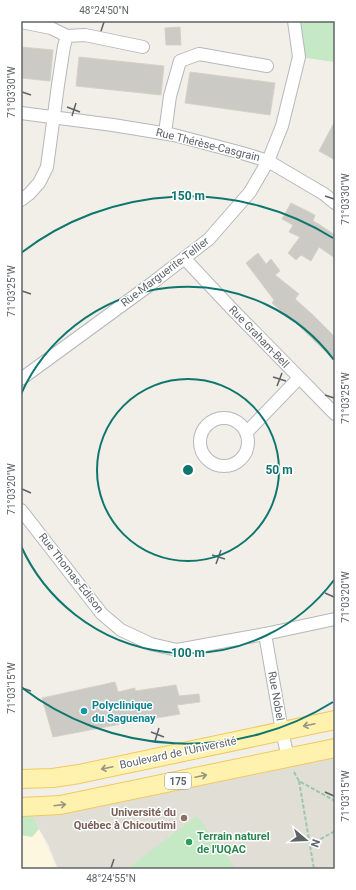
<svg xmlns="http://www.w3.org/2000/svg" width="356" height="890" font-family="Roboto,sans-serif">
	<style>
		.commercial { fill: #fef7e0 }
		.education { fill: #e1ded6 }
		.green { fill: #c5e8c5 }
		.building { fill: #cccac5; stroke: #d6d1c6 }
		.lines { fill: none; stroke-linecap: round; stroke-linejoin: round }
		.street-casing { stroke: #b5b8bc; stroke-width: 14 }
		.primary-casing { stroke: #f2c960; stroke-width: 20 }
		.path { stroke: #9cc7a9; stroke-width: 2; stroke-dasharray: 4 2; stroke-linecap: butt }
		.street { stroke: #fff; stroke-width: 12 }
		.primary { stroke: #fff2af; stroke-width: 18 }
		.oneway { stroke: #979581 }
		.ticks { fill: none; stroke: #5f6368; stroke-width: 1.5 }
		.ring { fill: none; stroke: #0f766e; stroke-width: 2 }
		.culture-dot { fill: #0f9aa8; stroke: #fff; stroke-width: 1.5 }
		.education-dot { fill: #8d6e63; stroke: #fff; stroke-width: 1.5 }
		.leisure-dot { fill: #2e9e5b; stroke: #fff; stroke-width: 1.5 }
		.labels { text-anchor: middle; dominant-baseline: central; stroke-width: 3; stroke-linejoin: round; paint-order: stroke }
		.shield { fill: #fff; stroke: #8f9295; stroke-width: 1 }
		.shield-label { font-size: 10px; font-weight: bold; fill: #5f6368 }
		.street-label { font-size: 11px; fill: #5f6368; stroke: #fff }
		.culture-label { font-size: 11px; font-weight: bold; fill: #0d838f; stroke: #fff; text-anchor: start }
		.education-label { font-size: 11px; font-weight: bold; fill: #785e54; stroke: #fff; text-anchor: end }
		.leisure-label { font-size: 11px; font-weight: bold; fill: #27864d; stroke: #fff; text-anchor: start }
		.centre { fill: #0f766e; stroke: #fff; stroke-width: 2 }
		.ring-label { font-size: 12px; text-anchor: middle; font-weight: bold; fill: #0f766e; stroke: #fff; stroke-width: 3; stroke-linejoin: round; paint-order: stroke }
		.neatline { fill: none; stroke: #5f6368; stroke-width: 1.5 }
		.ticks-label { font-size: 10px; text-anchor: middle; fill: #5f6368 }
	</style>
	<rect width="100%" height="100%" fill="#f1efe8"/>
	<path class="commercial" d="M 39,829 L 57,869 L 21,869 L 21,835 L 32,837 Z"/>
	<path class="education" d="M 335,752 L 335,869 L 58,869 L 48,844 L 39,829 L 28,807 Z"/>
	<path class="green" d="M 294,21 L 335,21 L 335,62 L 299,57 Z
		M 21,807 L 28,807 L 39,829 L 32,837 L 21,835 Z
		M 197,816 L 236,869 L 127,869 Z"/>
	<path class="building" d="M 180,27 L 181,45 L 166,45 L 165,28 Z
		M 21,47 L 53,50 L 50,81 L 21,78 Z
		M 79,57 L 164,66 L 161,95 L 76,86 Z
		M 190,72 L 275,83 L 270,115 L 185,103 Z
		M 335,121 L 335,160 L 319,151 Z
		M 291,203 L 315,215 L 313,221 L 320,225 L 335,235 L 335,258 L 319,247 L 311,261 L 301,255 L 296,260 L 288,253 L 300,237 L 289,232 L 293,225 L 282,219 Z
		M 258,253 L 266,264 L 271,259 L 280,271 L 275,275 L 299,294 L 295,299 L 313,315 L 335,337 L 335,361 L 291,318 L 290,319 L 272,303 L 274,300 L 246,263 Z
		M 115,682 L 118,692 L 135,688 L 135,691 L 176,685 L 179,696 L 199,694 L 200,702 L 177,705 L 180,714 L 126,723 L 53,737 L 42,698 Z"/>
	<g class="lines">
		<defs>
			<path id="street" d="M 21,22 L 51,28 L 67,36
				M 21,113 L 113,125 L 174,135 L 242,153 L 268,161 L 324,194 L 335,203
				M 165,133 L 170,96 L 180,61 L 199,54 L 267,66
				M 21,200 L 29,194 L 39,183 L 47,167 L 58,85 L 64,46 L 67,36 L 85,35 L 143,47
				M 184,258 L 232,309 L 335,414
				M 21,379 L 151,284 L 209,239 L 250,192 L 268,161 L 282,126 L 299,57 L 294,21
				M200 442a24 24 0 1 1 48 0a24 24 0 1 1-48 0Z
				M 246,433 L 299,378
				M 21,510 L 102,614 L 121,630 L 151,644 L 177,650 L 265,634 L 335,619
				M 265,634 L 282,731 L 288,758"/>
			<path id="primary" d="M 21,779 L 53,778 L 79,774 L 335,720
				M 21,807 L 60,805 L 335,748"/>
		</defs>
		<use href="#street" class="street-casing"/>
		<use href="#primary" class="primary-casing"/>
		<path class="path" d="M 294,772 L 299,781 L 335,801
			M 299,781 L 314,869
			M 310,845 L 335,831"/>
		<use href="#street" class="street"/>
		<use href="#primary" class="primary"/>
	</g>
	<defs><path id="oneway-shaft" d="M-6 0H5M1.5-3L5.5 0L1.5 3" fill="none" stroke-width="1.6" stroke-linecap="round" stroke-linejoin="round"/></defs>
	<g class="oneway">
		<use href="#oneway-shaft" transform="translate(309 725) rotate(168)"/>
		<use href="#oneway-shaft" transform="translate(107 768) rotate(168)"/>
		<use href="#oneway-shaft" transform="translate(201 776) rotate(-12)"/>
		<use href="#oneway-shaft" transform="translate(60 805) rotate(-7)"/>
	</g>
	<path class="ticks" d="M 101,31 L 104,22M 22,92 L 31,95M 67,107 L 80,112M 72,116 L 76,103M 325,196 L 334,199M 22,291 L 31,294M 273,377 L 286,381M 277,386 L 282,373M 325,395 L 334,398M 22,489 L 31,493M 212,555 L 225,559M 216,564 L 221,550M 325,593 L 334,597M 22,688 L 31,691M 151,732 L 164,737M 155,741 L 159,728M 325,792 L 334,796M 111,868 L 114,859"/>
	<g class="ring">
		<circle cx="188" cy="470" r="91"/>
		<path d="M334 580A183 183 0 0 1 21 546M21 394A183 183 0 0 1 334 360"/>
		<path d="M333 702A274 274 0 0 1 21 687M21 253A274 274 0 0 1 333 238"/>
	</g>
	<circle class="culture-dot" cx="84" cy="711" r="4"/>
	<circle class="education-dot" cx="184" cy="818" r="4"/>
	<circle class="leisure-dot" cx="189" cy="842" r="4"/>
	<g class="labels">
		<rect class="shield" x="165" y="773" width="26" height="16" rx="3"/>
		<g class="shield-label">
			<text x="178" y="781">175</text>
		</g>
		<g class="street-label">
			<text transform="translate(208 145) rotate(14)">Rue Thérèse-Casgrain</text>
			<text transform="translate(165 272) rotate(-37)">Rue Marguerite-Tellier</text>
			<text transform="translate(259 337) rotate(46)">Rue Graham-Bell</text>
			<text transform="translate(71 573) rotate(52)">Rue Thomas-Edison</text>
			<text transform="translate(276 696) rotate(80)">Rue Nobel</text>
			<text transform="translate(178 753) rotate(-12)">Boulevard de l'Université</text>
		</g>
		<g class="culture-label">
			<text x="92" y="705">Polyclinique<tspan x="92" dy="13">du Saguenay</tspan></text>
		</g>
		<g class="education-label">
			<text x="176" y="812">Université du<tspan x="176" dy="13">Québec à Chicoutimi</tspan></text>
		</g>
		<g class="leisure-label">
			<text x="197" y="836">Terrain naturel<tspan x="197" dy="13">de l'UQAC</tspan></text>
		</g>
	</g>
	<circle cx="188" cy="470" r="6" class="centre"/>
	<g class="ring-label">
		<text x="188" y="200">150 m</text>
		<text x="279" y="474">50 m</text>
		<text x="188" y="657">100 m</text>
	</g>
	<rect width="356" height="890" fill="none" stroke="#ffffff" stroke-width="44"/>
	<g transform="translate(306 840) rotate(109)" stroke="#ffffff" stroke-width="3" paint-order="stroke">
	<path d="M0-3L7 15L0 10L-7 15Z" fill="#5f6368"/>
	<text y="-6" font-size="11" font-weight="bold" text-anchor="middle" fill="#5f6368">N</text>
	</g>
	<rect x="22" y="22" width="312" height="846" class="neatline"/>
	<g class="ticks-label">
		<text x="104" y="14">48°24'50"N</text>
		<text transform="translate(11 92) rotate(-90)" y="4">71°03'30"W</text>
		<text transform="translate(345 199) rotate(-90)" y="4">71°03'30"W</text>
		<text transform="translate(11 291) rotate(-90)" y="4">71°03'25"W</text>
		<text transform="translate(345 398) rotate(-90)" y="4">71°03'25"W</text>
		<text transform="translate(11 489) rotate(-90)" y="4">71°03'20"W</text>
		<text transform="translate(345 597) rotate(-90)" y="4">71°03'20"W</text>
		<text transform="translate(11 688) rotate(-90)" y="4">71°03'15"W</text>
		<text transform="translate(345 796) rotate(-90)" y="4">71°03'15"W</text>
		<text x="111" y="882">48°24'55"N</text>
	</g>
</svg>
